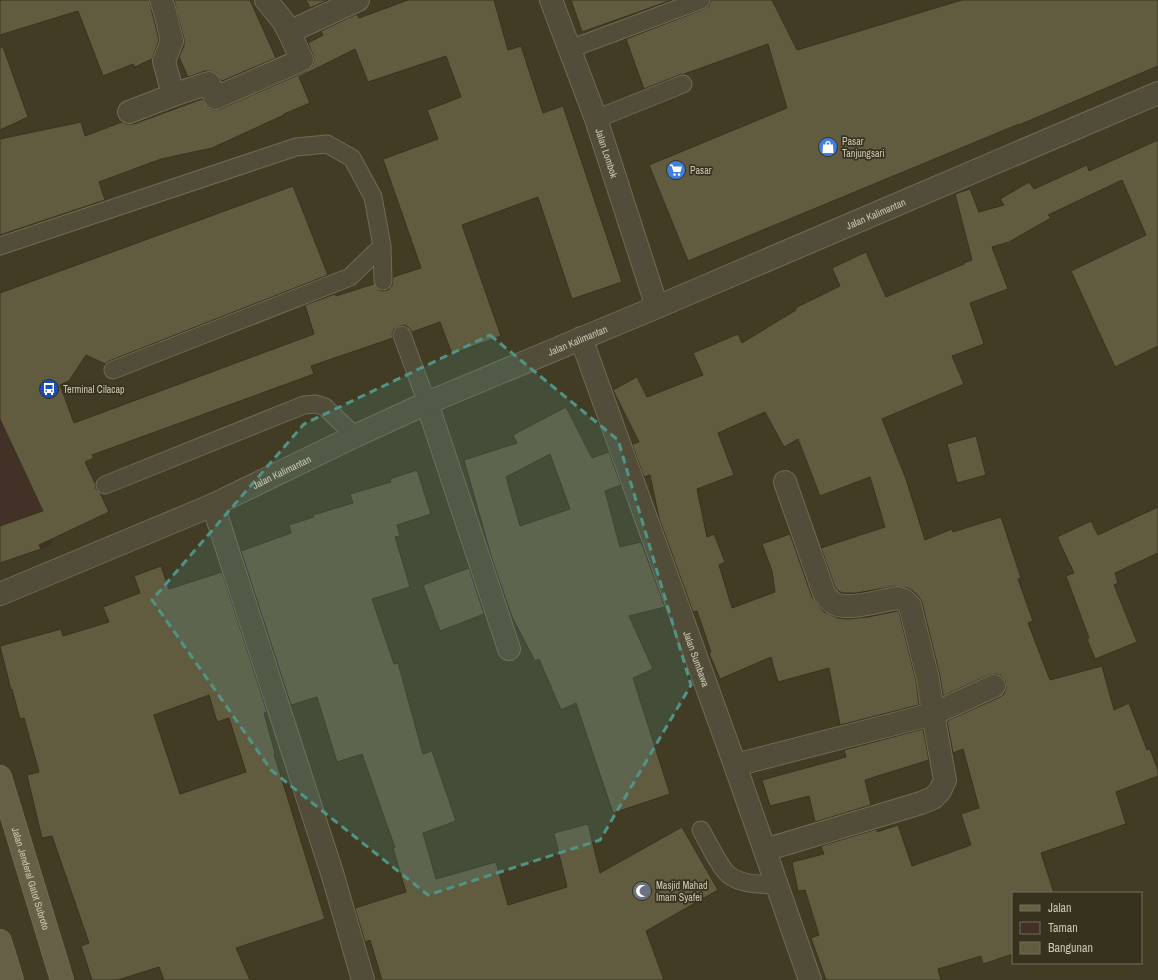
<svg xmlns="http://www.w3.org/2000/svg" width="1158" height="980" font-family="'Archivo Narrow',sans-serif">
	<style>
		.green { fill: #433026 }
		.building { fill: #615b40; stroke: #39341f; fill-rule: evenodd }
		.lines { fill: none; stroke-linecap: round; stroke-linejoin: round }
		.service-casing { stroke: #6f6b56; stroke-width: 19 }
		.minor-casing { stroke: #6f6b56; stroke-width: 24 }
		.tertiary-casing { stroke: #6f6b56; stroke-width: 24 }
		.secondary-casing { stroke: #6f6b56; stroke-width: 24 }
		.service { stroke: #514d38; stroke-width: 17 }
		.minor { stroke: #514d38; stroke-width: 22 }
		.tertiary { stroke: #514d38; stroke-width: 22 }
		.secondary { stroke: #656046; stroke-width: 22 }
		.marked { fill: #519387; fill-opacity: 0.2; stroke: #519387; stroke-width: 3; stroke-dasharray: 8 5; stroke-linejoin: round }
		.labels { text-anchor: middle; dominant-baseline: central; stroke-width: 3.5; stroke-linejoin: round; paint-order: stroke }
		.poi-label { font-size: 10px; fill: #ccc8b5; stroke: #37321d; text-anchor: start }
		.street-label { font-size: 10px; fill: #ccc8b5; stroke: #37321d }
	</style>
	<rect width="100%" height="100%" fill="#423c24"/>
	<path class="green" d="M 0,391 L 53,545 L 0,562 Z"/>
	<path class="building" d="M 0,0 L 149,0 L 159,40 L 152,59 L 135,67 L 133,64 L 103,76 L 78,11 L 0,35 Z
		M 174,0 L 250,0 L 276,58 L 222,81 L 217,74 L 211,71 L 205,71 L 188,77 L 179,57 L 184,46 L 184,39 Z
		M 306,0 L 328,0 L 310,8 Z
		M 408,0 L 494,0 L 508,50 L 521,46 L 543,113 L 563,106 L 622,282 L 572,299 L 538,197 L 462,225 L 501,336 L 452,354 L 440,322 L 412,332 L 408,327 L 404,325 L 399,326 L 394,329 L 392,334 L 393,338 L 311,366 L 314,374 L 92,455 L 94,458 L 85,462 L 95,483 L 96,489 L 100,493 L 109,512 L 39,545 L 41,549 L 0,563 L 0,526 L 43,511 L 0,419 L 0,293 L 293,186 L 328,275 L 109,361 L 105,364 L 86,355 L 69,381 L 60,385 L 74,423 L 314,334 L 305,305 L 335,294 L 336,296 L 374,284 L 379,290 L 383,291 L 388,290 L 392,285 L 393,277 L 421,268 L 383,159 L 438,139 L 427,110 L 461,97 L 446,56 L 368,82 L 355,49 L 299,77 L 310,103 L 284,114 L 284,115 L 212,148 L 161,159 L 99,182 L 105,200 L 0,235 L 0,139 L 81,122 L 85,136 L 122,122 L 127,124 L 134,124 L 202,99 L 208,108 L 214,110 L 220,109 L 307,71 L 312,67 L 314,61 L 313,55 L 308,43 L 323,35 L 321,31 L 357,14 L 359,18 Z
		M 571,0 L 672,0 L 582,32 Z
		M 711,0 L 772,0 L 797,50 L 962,0 L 1158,0 L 1158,66 L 1019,125 L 1019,124 L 688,261 L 649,165 L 787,108 L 768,44 L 684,74 L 679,75 L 644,89 L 626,39 L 704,9 L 709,6 Z
		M 0,47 L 3,47 L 28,117 L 0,130 Z
		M 1158,140 L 1158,346 L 1115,367 L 1071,271 L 1146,235 L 1122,180 L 1048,215 L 1051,218 L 1009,242 L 992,247 L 1008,289 L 970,303 L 984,344 L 952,356 L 964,384 L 882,419 L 906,479 L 925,540 L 952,529 L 953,532 L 1001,517 L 1021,578 L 1018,579 L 1033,621 L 1028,623 L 1050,680 L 1102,666 L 1114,710 L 1129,703 L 1147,750 L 1150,749 L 1158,770 L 1158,776 L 1116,792 L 1126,824 L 1041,853 L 1054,893 L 1013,893 L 1013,954 L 983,964 L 981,956 L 938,969 L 941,980 L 826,980 L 811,938 L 819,935 L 805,890 L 798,891 L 792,862 L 824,854 L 821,846 L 877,829 L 877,832 L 898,825 L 912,866 L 971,845 L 961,814 L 979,808 L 963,749 L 953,753 L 947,721 L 1000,697 L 1004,694 L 1006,688 L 1005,681 L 1001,676 L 996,674 L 989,675 L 943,696 L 940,676 L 922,603 L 919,597 L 913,591 L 908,588 L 896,586 L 856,593 L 843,593 L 838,591 L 835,587 L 821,548 L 885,527 L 870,477 L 820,496 L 798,439 L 784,447 L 765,412 L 718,433 L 734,475 L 697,489 L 707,537 L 714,534 L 725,562 L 719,565 L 732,608 L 775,592 L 772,571 L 762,544 L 790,534 L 812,597 L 824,612 L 838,618 L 848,619 L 868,617 L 897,611 L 899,612 L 916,681 L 919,705 L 840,725 L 829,668 L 778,682 L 771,657 L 720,679 L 709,653 L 711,652 L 697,611 L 693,612 L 659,518 L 650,475 L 644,477 L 632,444 L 639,442 L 613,390 L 637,377 L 647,397 L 703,375 L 693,353 L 738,334 L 742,343 L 796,310 L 795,308 L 840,286 L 832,268 L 866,252 L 886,297 L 964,264 L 964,263 L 972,260 L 955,194 L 970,189 L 979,212 L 1004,205 L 1000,199 L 1029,182 L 1034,189 L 1087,165 L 1089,171 Z
		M 566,407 L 592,458 L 609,452 L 621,485 L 605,491 L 620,547 L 641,542 L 665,607 L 629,616 L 653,669 L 633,678 L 670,794 L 613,813 L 576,703 L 561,710 L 539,659 L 535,661 L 512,617 L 492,559 L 464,460 L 517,443 L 513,435 ZM 550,454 L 570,509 L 520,526 L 506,477 Z
		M 976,436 L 986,475 L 957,483 L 947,444 Z
		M 417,470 L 431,514 L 397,525 L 400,536 L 395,537 L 410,587 L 372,599 L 394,664 L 398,663 L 423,754 L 432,751 L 456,821 L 423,833 L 436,879 L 496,862 L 508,905 L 567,887 L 554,833 L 588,824 L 600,873 L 682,827 L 718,890 L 646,931 L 664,980 L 382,980 L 370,940 L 365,942 L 355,908 L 406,892 L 393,848 L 395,848 L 362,754 L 337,762 L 317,697 L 291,705 L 241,551 L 291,533 L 289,525 L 314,517 L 313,515 L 353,503 L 350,494 L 391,482 L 390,479 Z
		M 1158,507 L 1158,553 L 1115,573 L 1118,583 L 1114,585 L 1137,642 L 1095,659 L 1087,639 L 1089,638 L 1066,576 L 1074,573 L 1057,537 L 1091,521 L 1098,535 Z
		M 161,566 L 169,589 L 222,572 L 267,712 L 264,713 L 275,753 L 274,754 L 325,919 L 236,948 L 250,980 L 164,980 L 159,967 L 118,980 L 92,980 L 81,946 L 89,943 L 52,836 L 42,838 L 27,775 L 39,772 L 24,718 L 20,719 L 12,689 L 11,690 L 0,646 L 61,629 L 63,636 L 109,622 L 103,607 L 140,593 L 134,576 ZM 209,695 L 217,722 L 229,718 L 246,772 L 180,794 L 154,715 Z
		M 469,568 L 484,614 L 440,631 L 423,585 Z
		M 923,729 L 929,760 L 865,780 L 871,805 L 815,822 L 809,796 L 770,806 L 762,780 L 846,757 L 844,750 Z"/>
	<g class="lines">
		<defs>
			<path id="service" d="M 570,49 L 701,0
				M 596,119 L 683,84
				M 0,246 L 296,147 L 327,144 L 352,158 L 373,197 L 382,246 L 350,277 L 113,370
				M 382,246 L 383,281
				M 402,335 L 427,403
				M 105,485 L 304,405 L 316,404 L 325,407 L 355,436
				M 701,830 C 708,842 716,860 725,871 C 736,885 760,884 777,885"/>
			<g id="minor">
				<path d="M 266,0 L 283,21 L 289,32 L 358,0"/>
				<path id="s1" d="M 551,0 L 596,119 L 657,307"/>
				<path d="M 173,95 L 209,83 L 215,98 L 302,60 L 289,32"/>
				<path d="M 129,112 L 173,95 L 164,61 L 172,41 L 165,12 L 161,0"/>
				<path id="s2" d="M 581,338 L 735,765 L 810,980"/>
				<path d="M 427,403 L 509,649"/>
				<path d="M 213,505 L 333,876 L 363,980"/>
				<path d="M 735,765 L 933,714 L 994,686"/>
				<path d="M 765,850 L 921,803 L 933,798 L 940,791 L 945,780 L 933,714 L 928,679 L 910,606 L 904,600 L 898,598 C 881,600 850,611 835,604 C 830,602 827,597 824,593 L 785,482"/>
			</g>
			<g id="tertiary">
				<path id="s3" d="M 0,594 L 213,505 L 355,436 L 427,403 L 657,307 L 1158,93"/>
			</g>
			<g id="secondary">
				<path id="s4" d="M 0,777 L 62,980"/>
				<path d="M 0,941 L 12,980"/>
			</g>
		</defs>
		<use href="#service" class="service-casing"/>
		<use href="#minor" class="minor-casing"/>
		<use href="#tertiary" class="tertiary-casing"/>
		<use href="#secondary" class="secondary-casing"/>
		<use href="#service" class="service"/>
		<use href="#minor" class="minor"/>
		<use href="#tertiary" class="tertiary"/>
		<use href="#secondary" class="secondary"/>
	</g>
	<path class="marked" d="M 490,335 L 618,440 L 691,685 L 600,840 L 428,895 L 271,770 L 152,600 L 304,424 Z"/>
	<defs>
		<symbol id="shop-disc" viewBox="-11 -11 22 22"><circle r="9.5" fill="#3f7fe0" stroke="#37321d"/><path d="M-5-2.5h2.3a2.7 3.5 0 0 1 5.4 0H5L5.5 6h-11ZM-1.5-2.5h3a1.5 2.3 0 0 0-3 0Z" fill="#fff"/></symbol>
		<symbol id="supermarket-disc" viewBox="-11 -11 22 22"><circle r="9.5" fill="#3f7fe0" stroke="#37321d"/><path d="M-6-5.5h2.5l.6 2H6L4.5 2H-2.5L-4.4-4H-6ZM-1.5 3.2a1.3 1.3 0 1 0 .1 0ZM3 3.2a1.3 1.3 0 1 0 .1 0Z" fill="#fff"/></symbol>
		<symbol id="bus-disc" viewBox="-11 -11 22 22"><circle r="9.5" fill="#1a4fb4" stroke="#37321d"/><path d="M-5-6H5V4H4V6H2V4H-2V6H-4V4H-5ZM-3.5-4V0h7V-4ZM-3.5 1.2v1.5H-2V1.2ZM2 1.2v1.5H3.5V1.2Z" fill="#fff"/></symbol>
		<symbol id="mosque-disc" viewBox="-11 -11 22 22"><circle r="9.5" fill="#6b7280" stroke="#37321d"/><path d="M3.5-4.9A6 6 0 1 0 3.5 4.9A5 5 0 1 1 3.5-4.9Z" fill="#fff"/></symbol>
	</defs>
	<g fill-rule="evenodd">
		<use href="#shop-disc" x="817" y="136" width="22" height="22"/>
		<use href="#supermarket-disc" x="665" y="159" width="22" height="22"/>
		<use href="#bus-disc" x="38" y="378" width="22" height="22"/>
		<use href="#mosque-disc" x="631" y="880" width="22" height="22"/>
	</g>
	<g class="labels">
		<g class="poi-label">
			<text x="842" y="141">Pasar<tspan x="842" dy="12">Tanjungsari</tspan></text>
			<text x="690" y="170">Pasar</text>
			<text x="63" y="389">Terminal Cilacap</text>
			<text x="656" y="885">Masjid Mahad<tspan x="656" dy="12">Imam Syafei</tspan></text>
		</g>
		<g class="street-label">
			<text stroke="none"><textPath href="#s1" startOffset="163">Jalan Lombok</textPath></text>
			<text stroke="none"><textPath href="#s3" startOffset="955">Jalan Kalimantan</textPath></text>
			<text stroke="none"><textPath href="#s3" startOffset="631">Jalan Kalimantan</textPath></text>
			<text stroke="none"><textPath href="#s3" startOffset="307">Jalan Kalimantan</textPath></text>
			<text stroke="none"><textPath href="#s2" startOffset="341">Jalan Sumbawa</textPath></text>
			<text stroke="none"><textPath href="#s4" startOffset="106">Jalan Jenderal Gatot Subroto</textPath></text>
		</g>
	</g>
	<rect x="1012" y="892" width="130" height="72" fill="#37321d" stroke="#736e5a"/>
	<rect x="1020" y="905" width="20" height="6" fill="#656046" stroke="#736e5a"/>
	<text x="1048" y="912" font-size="12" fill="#ccc8b5">Jalan</text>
	<rect x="1020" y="922" width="20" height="12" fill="#433026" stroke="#736e5a"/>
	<text x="1048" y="932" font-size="12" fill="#ccc8b5">Taman</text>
	<rect x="1020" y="942" width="20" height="12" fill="#615b40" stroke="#736e5a"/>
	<text x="1048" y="952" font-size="12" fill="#ccc8b5">Bangunan</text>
</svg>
